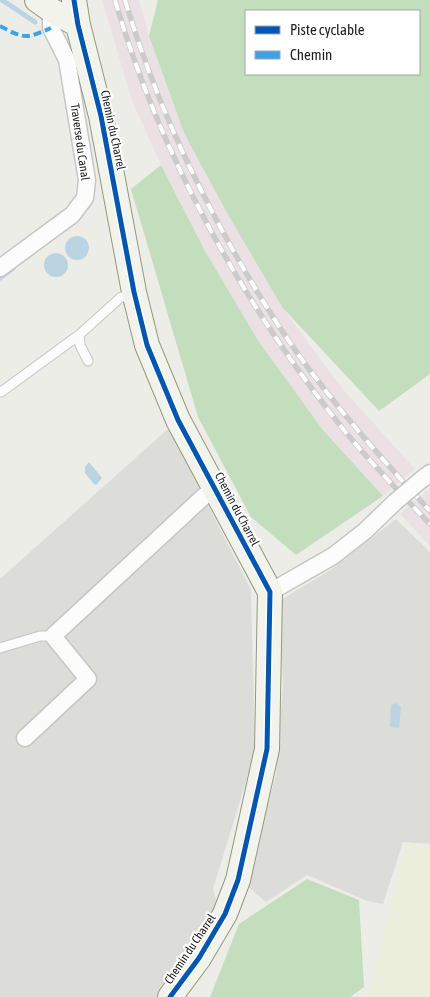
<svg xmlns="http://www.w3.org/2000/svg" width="430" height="997" font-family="'Asap Condensed',sans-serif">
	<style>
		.residential { fill: #dcdcd9 }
		.industrial { fill: #ebe1e5 }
		.farmland { fill: #eaeedb }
		.forest { fill: #c3debc; fill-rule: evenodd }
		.water { fill: #bad4e2 }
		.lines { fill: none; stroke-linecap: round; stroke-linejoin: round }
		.stream { stroke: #bad4e2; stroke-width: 5 }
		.lane-casing { stroke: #c6c6c4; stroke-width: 11 }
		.street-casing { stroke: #c6c6c4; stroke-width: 19 }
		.secondary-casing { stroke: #92987f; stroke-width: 26 }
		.lane { stroke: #fcfcfc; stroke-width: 9 }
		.street { stroke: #fcfcfc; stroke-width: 16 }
		.secondary { stroke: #f2f4eb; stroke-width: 24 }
		.rail-casing { stroke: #cbcbca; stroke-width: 5.5 }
		.rail { stroke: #fff; stroke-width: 4; stroke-dasharray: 11; stroke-linecap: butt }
		.street-bridge-casing { stroke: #c6c6c4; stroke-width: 19; stroke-linecap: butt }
		.street-bridge { stroke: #fcfcfc; stroke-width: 16 }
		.quiet { stroke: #3da2ea; stroke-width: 4; stroke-dasharray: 8 4; stroke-linecap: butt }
		.cycleway-casing { stroke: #fff; stroke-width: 8 }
		.cycleway { stroke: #0057b8; stroke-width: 5 }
		.labels { text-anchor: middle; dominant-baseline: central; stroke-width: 4.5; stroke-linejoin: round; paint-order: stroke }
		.street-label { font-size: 12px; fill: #1f1f1f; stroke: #fff }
	</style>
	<rect width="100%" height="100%" fill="#edede8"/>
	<path class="residential" d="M 169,428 L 251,590 L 255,752 L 213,889 L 218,908 L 188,963 L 157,997 L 0,997 L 0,579 Z
		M 396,519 L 430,552 L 430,844 L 403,842 L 383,904 L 367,901 L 307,875 L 266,902 L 245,884 L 276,775 L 283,684 L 279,601 L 332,569 Z"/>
	<path class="industrial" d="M 102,0 L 139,0 L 149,36 L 184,133 L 282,307 L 341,387 L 415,469 L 383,496 L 323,430 L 259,342 L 205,251 L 161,165 L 132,101 Z
		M 430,488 L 430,546 L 400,514 Z"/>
	<path class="farmland" d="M 406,845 L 430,848 L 430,997 L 364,997 L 369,993 Z"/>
	<path class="forest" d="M 158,0 L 430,0 L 430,374 L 379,411 L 282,307 L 226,211 L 184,133 L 149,36 ZM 419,11 L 419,74 L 246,74 L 246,11 Z
		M 161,165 L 205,251 L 259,342 L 323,430 L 383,496 L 296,555 L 251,517 L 198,417 L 131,189 Z
		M 307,879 L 359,900 L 364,987 L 350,997 L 210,997 L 239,924 Z"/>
	<path class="water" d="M65 248a12 12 0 1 1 24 0a12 12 0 1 1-24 0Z
		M44 265a12 12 0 1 1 24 0a12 12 0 1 1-24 0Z
		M 89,462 L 102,478 L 96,485 L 94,484 L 85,473 L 85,467 Z
		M 397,703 L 401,707 L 399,728 L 390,727 L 391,705 Z"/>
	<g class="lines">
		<path class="stream" d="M 2,0 L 35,22
			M 0,278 L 13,268"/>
		<defs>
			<path id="lane" d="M 88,361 L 80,345 L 79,335 L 120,298 L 134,292
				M 1,392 L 79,335
				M 0,648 L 40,636 L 53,636"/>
			<path id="street" d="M 0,268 L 72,215 L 85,198 L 87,180 L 67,60 L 51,28 L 51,10
				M 421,480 L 430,473
				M 270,592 L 333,556 L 365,531 L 395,502
				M 25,738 L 88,679 L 53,636 L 214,487"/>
			<path id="secondary" d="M 37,0 L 51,10 L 78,25
				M 74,0 L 78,25 L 101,116 L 134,292 L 147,345 L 178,420 L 270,592 L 267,749 L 238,880 L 225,914 L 199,958 L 170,997"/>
		</defs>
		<use href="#lane" class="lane-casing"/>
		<use href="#street" class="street-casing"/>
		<use href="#secondary" class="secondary-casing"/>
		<use href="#lane" class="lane"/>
		<use href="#street" class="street"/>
		<use href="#secondary" class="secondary"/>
		<defs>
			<path id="rail" d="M 115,0 C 160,155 242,303 343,429 C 370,462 400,493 430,524
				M 125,0 C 152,91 191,177 238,259 C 262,301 289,344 319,382 C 353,427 391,469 430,511"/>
		</defs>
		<use href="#rail" class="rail-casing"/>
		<use href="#rail" class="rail"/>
		<defs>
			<path id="street-bridge" d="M 395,502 L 421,480"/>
		</defs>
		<use href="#street-bridge" class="street-bridge-casing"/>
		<use href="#street-bridge" class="street-bridge"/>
		<path class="quiet" d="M 0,26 C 24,39 26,39 51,28"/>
		<defs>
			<path id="cycleway" d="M 74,0 L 78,25 L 101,116 L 134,292 L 147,345 L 178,420 L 270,592 L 267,749 L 238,880 L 225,914 L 199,958 L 170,997"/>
		</defs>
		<use href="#cycleway" class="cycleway-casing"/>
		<use href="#cycleway" class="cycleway"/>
	</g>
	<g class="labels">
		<g class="street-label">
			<text transform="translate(113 130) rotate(78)">Chemin du Charrel</text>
			<text transform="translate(80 142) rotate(82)">Traverse du Canal</text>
			<text transform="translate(237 509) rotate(62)">Chemin du Charrel</text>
			<text transform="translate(190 949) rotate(-56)">Chemin du Charrel</text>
		</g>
	</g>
	<rect x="245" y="10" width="175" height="65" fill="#ffffff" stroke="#a5a5a5"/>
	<rect x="255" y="26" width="25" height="8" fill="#0057b8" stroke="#a5a5a5"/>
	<text x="290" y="35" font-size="15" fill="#1f1f1f">Piste cyclable</text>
	<rect x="255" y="51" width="25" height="8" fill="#3da2ea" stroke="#a5a5a5"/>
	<text x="290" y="60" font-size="15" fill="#1f1f1f">Chemin</text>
</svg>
